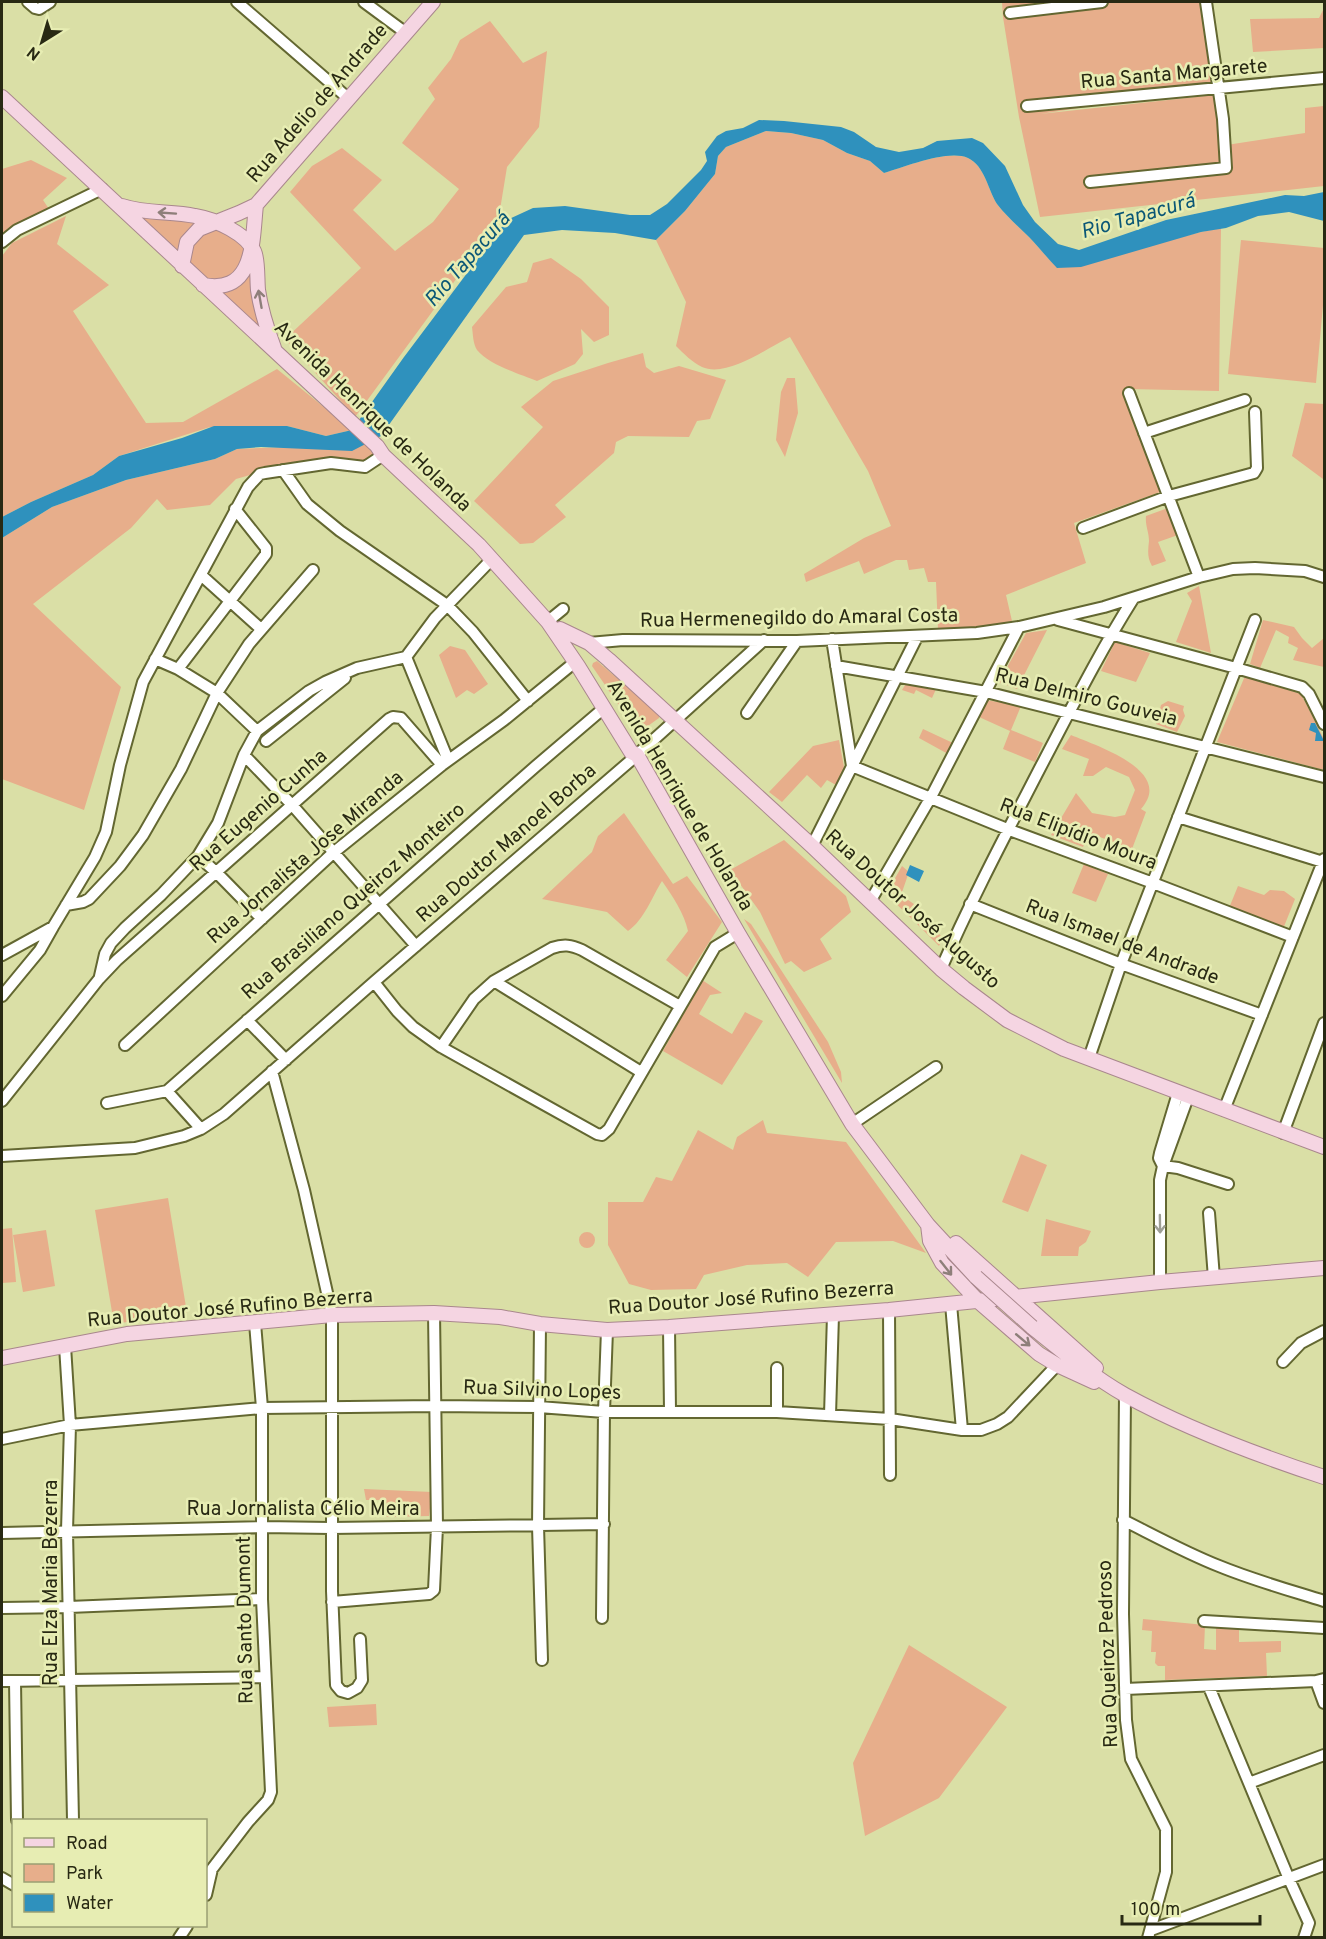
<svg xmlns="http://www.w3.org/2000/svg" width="1326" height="1939" font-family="Overpass,sans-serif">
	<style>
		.green { fill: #e7ae8b }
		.water { fill: #2f91bd }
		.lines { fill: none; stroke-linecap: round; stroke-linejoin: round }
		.minor-casing { stroke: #636731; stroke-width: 14 }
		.major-casing { stroke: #a9878d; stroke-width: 16 }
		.minor { stroke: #fff; stroke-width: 10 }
		.major { stroke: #f5d5e2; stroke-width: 14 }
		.major-bridge-casing { stroke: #a9878d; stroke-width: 16; stroke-linecap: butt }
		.major-bridge { stroke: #f5d5e2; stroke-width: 14 }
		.oneway { stroke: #8e7f7a }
		.oneway2 { stroke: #9e9f95 }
		.labels { text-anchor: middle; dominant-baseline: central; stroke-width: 5; stroke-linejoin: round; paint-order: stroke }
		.street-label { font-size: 20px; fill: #282913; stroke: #e7edb3 }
		.water-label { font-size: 21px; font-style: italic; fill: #0b5776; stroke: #e7edb3 }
	</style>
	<rect width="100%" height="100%" fill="#dadfa6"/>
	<path class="green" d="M 1002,2 L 1204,2 L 1214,87 L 1040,114 L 1214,95 L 1220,146 L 1305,133 L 1305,108 L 1324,106 L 1324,186 L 1040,217 L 1019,117 L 1003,17 Z
		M 1324,8 L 1324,48 L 1253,52 L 1250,19 L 1319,18 Z
		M 490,21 L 523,63 L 547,51 L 539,127 L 507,167 L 498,222 L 355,417 L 285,339 L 361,268 L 290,192 L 312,166 L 342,148 L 382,180 L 353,210 L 395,251 L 433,222 L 459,189 L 402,143 L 435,99 L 428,88 L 451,59 L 460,40 Z
		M 766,131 L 791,133 L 823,140 L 847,153 L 870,161 L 884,173 C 905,167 948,149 968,158 C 985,166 988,190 997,204 C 1007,217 1018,226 1029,237 C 1039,247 1047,258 1058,268 L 1201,232 L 1221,228 L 1219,391 L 1129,389 L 1125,397 L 1140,438 L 1163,491 L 1074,523 L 1086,563 L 1006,595 L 1012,621 L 991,626 L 938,629 L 936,582 L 928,582 L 924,568 L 909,570 L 907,560 L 896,560 L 864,574 L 859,561 L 806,582 L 804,574 L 864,538 L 891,526 L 868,471 L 790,337 C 767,348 727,378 702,367 C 692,362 684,354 676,346 L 686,302 L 656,240 L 685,211 L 715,174 L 718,156 L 726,147 Z
		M 31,160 L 67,178 L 43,200 L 51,212 L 2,244 L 2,169 Z
		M 125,208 L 204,220 L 182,263 Z
		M 66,216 L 57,244 L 109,285 L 73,311 L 146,423 L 183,422 L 277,369 L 352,430 L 326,436 L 287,426 L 210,427 L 119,456 L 93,475 L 31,502 L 2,517 L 2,256 L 12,243 Z
		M 216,223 L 247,250 L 237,273 L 213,284 L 191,271 L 186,255 L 188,244 Z
		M 1241,240 L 1324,248 L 1324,294 L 1316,383 L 1228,374 Z
		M 551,258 L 581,279 L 609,307 L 609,335 L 594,342 L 581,329 L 583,354 L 575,364 L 537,381 C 520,374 489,365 477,350 C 473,344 473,334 472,327 L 506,287 L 527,282 L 533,263 Z
		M 252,259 L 267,340 L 209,288 L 230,287 Z
		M 643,353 L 646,367 L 654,373 L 679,366 L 726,380 L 710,419 L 697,421 L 689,437 L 628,436 L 616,442 L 614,453 L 555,505 L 566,517 L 533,543 L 520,544 L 474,501 L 543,427 L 521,407 L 553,381 L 608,363 Z
		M 787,378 L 795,378 L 798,413 L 785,457 L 776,440 L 781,392 Z
		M 1305,403 L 1324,404 L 1324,508 L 1323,479 L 1292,456 Z
		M 368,444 L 379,454 L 365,465 L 260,472 L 236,479 L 210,505 L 167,510 L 157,499 L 131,528 L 33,604 L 121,687 L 84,810 L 2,779 L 2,538 L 52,507 L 126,480 L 215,459 L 237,449 Z
		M 1168,508 L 1178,535 L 1158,542 L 1166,561 L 1152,566 C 1147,558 1148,550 1149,541 C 1149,532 1145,525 1146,516 Z
		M 1199,586 L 1211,653 L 1176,642 L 1192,601 L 1187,593 Z
		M 1263,620 L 1294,627 L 1302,638 L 1312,648 L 1324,638 L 1324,667 L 1293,660 L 1298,648 L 1288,643 L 1289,637 L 1276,630 L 1260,668 L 1250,664 Z
		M 1047,630 L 1017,689 L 999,682 L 1026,633 Z
		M 1115,642 L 1150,653 L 1136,682 L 1101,671 Z
		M 450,646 L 465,650 L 488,684 L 474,694 L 467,690 L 456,698 L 439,655 Z
		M 597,661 L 659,714 L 659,718 L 638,733 L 592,666 L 593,663 Z
		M 1245,676 L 1301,694 L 1324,739 L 1324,770 L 1217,742 Z
		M 907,682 L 937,687 L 932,698 L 916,690 L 914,694 L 902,690 Z
		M 986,700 L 1021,706 L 1011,730 L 1043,743 L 1035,762 L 1003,749 L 1010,731 L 979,717 Z
		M 1168,701 L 1184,706 L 1183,710 L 1185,716 L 1177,732 L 1156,724 L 1161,705 Z
		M 923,729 L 953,743 L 948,754 L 919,738 Z
		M 1071,735 C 1097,746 1175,771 1141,809 L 1146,812 L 1132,849 L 1089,833 L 1083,847 L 1051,835 L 1076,793 L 1092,813 L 1115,817 L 1125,815 L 1135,790 L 1129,777 L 1106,767 L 1093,776 L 1083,776 L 1089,759 L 1062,749 Z
		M 839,740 L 844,767 L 836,785 L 827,780 L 821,788 L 807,775 L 782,802 L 769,792 L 813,746 Z
		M 624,813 L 673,884 L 687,876 L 722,922 L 687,977 L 666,960 L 688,931 C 684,913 673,897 662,881 C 652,897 644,920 628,931 L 607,912 L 542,899 L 592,852 L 598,836 Z
		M 784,840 L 846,896 L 851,912 L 820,939 L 832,959 L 804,972 L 791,961 L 785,964 L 760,912 L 730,870 Z
		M 1084,864 L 1108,874 L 1096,902 L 1072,893 Z
		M 902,866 L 909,872 L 901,895 L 921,909 L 913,920 L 886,894 Z
		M 1238,886 L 1264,895 L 1270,890 L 1284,891 L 1295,899 L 1283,929 L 1229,908 Z
		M 921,916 L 943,938 L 939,946 L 917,924 Z
		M 744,919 L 751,924 L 828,1042 L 841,1072 L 842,1083 Z
		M 702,980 L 722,993 L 710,995 L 699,1014 L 732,1034 L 745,1012 L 763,1021 L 722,1085 L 663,1051 Z
		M 763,1120 L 767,1133 L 846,1142 L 926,1253 L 893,1241 L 836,1242 L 808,1277 L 787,1263 L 747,1265 L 704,1275 L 696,1289 L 651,1290 L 629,1284 L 608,1245 L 608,1202 L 643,1202 L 656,1177 L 672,1181 L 698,1130 L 733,1150 L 737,1137 Z
		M 1021,1154 L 1047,1165 L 1028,1212 L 1002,1202 Z
		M 168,1198 L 187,1313 L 114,1324 L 95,1210 Z
		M 1046,1219 L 1091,1231 L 1086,1242 L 1079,1247 L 1078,1256 L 1041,1256 Z
		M 12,1228 L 16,1282 L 2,1283 L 2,1229 Z
		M 46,1230 L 55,1286 L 23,1292 L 13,1235 Z
		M579 1240a8 8 0 1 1 16 0a8 8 0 1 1-16 0Z
		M 364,1489 L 432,1492 L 429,1516 L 387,1517 L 383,1500 L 366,1500 Z
		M 1143,1619 L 1205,1625 L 1204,1649 L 1216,1650 L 1216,1625 L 1239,1628 L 1239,1642 L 1281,1641 L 1281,1652 L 1266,1653 L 1267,1676 L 1165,1680 L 1165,1666 L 1158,1666 L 1155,1663 L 1156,1652 L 1151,1652 L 1152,1631 L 1142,1630 Z
		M 909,1645 L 1007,1707 L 939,1798 L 865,1836 L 853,1763 Z
		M 376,1704 L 377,1725 L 329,1727 L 327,1707 Z"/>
	<path class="water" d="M 759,120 L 784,121 L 841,127 L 854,132 L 876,147 L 899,152 L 923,148 L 937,141 L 972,138 L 983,143 L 1005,166 L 1023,205 L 1035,222 L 1058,244 L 1079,250 L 1166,220 L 1285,195 L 1304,196 L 1324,192 L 1324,221 L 1289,212 L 1258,216 L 1226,228 L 1201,232 L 1081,267 L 1057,268 C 1047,258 1039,247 1029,237 C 1018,226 1007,217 997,204 C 988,190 985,166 968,158 C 948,149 905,167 884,173 L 870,161 L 847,153 L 823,140 L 791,133 L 766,131 L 726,147 L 718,156 L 715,174 L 685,211 L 656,240 L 615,233 L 562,230 L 524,235 L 381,436 L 352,451 L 261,447 L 237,449 L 215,459 L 126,480 L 52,507 L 2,538 L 2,517 L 31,502 L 93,475 L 119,456 L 182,438 L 214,426 L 287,426 L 326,436 L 352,430 L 404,357 L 507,220 L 533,208 L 565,206 L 630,215 L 650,215 L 667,204 L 701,170 L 707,161 L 705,152 L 717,136 L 726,131 L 743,128 Z
		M 1311,723 L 1315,723 L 1324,741 L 1315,741 L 1316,733 L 1309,730 Z
		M 910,865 L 924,871 L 919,882 L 906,875 Z"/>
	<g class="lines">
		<defs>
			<path id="minor" d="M 28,2 L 35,8 L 39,9 L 50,2
				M 237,2 L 349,99
				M 364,2 L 406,33
				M 1010,13 L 1102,2
				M 1027,106 L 1324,78
				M 1090,182 L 1226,168 L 1223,119 L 1206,2
				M 2,242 L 17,230 L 102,189
				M 1129,393 L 1199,577
				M 1144,433 L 1245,400
				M 283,470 L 307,504 L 340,531 L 447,605 L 473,632 L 528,701
				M 1083,528 L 1169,496 L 1254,473 L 1257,468 L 1255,412
				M 201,575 L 261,629
				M 552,618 L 563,609
				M 1058,620 L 1236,668 L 1302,687 L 1309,694 L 1324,724
				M 832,639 L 852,766 L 1007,829 L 1153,883 L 1293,937
				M 589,643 L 623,640 L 797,641 L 977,633 L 1019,627 L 1104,607 L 1199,577 L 1233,569 L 1255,568 L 1305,571 L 1324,577
				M 406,657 L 435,618 L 492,559
				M 406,657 L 448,760
				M 155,659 L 178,669 L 217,693 L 257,731
				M 836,666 L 986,692 L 1324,777
				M 178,669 L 266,554 L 266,548 L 235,509
				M 747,713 L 797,641
				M 266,741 L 345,678
				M 244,755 L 293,806 L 416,946
				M 1178,817 L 1323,862
				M 812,846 L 917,637
				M 198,856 L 217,873 L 262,919
				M 871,900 L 931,797 L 1019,627
				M 970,904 L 1121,964 L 1262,1015
				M 66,905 L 83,902 L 89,899 L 120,866 L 143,835 L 181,769 L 217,693 L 249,644 L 313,570
				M 2,955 L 53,927 L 95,857 L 106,832 L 120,765 L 143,682 L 248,487 L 260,474 L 265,473 L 331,463 L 365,467 L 383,455
				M 941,969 C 971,900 1006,834 1040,768 C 1070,711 1099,653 1133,599
				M 100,976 L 105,954 L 111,943 L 125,928 L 161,895 L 198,856 L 218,823 L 244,755 L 257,731 L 309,691 L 325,682 L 357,668 L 406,657
				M 494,981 L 641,1072
				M 374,982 L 397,1011 L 413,1027 L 441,1047 L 597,1134 L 602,1135 L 609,1129 L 715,947 L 738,933
				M 2,996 L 40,950 L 53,927
				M 247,1020 L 286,1060
				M 125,1045 L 333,853 L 442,765 L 504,720 L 575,662
				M 441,1047 L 474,999 L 494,981 L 552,948 C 564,944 571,945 582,950 L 680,1006
				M 1089,1058 L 1121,964 L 1255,620
				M 272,1071 L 304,1190 L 332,1315 L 332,1591 L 336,1685 L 341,1691 L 348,1693 L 357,1688 L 362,1680 L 360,1639
				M 2,1101 L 99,979 L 117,960 L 389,719 L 393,717 L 401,718 L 442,765
				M 107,1103 L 167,1091
				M 1224,1110 L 1324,859
				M 852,1124 L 936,1067
				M 201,1129 L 167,1091 L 536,766 L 604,708
				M 1283,1133 L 1324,1023
				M 2,1156 L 135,1148 L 184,1136 L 201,1129 L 224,1114 L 374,982 L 629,762 L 764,640
				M 1163,1166 L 1159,1158 L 1160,1153 L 1178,1093
				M 1163,1166 L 1178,1168 L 1228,1184
				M 1209,1213 L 1214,1278
				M 1160,1282 L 1160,1180 L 1163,1166 L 1188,1097
				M 951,1304 L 962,1430
				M 889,1310 L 890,1475
				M 540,1324 L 538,1526 L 542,1660
				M 669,1327 L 670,1411
				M 65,1346 L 70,1425 L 67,1531 L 73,1820
				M 1283,1362 L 1301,1343 L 1324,1331
				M 777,1368 L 777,1412
				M 1125,1395 L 1123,1614 L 1126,1720 L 1131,1759 L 1166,1829 L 1166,1872 L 1148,1938
				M 830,1415 L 833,1315
				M 2,1439 L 70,1425 L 262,1408 L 435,1406 L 539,1407 L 604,1412 L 777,1412 L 890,1419 L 962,1430 L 981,1430 L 997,1424 L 1008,1417 L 1057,1365
				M 1123,1520 C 1155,1536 1186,1553 1219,1566 C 1253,1580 1289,1590 1324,1601
				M 2,1533 L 262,1527 L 331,1528 L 604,1524
				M 332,1602 L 429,1594 L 434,1590 L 437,1527 L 434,1313
				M 2,1608 L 69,1607 L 262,1599
				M 602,1618 L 604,1412 L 607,1330
				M 1204,1621 L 1324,1628
				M 2,1681 L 265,1677
				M 15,1681 L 17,1820
				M 1316,1681 L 1324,1703
				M 1209,1687 L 1289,1879 L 1309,1923 L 1304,1938
				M 1125,1689 L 1316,1681 L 1324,1679
				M 1249,1783 L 1324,1755
				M 2,1878 L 14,1885
				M 206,1895 L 212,1869 L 248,1822 L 268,1800 L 271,1792 L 262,1599 L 262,1408 L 255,1323
				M 1151,1930 L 1324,1865
				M 179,1938 L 187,1926"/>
			<path id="major" d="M 2,97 L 377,446 L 383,455 L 479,545 L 548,622 L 578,666 L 631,752 L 637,755 L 738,933 L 852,1124 L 928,1225 L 976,1277
				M 122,206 C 146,214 171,211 195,216 C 214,219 249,234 255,254 C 258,265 257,278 258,290 C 261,311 267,329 274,348
				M 182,266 L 187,242 L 199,229 L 239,213 L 256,205 L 433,2
				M 203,285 C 256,295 252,239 256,205
				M 560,629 L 589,643 L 609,660 L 812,846 L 941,969 L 964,988 L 1007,1020 L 1064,1049 L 1324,1147
				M 928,1225 L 930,1241 L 942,1263 L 979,1302 L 1039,1354 L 1057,1365 L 1094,1382
				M 956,1243 L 1096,1368
				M 1032,1327 C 1062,1351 1092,1376 1125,1395 C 1187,1429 1257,1455 1324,1477
				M 2,1358 L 127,1334 L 332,1315 L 434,1313 L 500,1317 L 540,1324 L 607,1330 L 669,1327 L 889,1310 L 1160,1282 L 1324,1268"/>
		</defs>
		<use href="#minor" class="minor-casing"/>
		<use href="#major" class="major-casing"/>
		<use href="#minor" class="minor"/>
		<use href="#major" class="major"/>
		<defs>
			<path id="major-bridge" d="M 976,1277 L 1032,1327"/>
		</defs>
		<use href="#major-bridge" class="major-bridge-casing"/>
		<use href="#major-bridge" class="major-bridge"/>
	</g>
	<defs><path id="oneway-shaft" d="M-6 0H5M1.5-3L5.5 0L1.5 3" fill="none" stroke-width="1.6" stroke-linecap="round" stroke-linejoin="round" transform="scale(1.5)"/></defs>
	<g class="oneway">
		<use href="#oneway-shaft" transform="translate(167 213) rotate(-176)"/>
		<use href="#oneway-shaft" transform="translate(260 299) rotate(-100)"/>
		<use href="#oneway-shaft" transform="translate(946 1268) rotate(52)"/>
		<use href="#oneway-shaft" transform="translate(1023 1340) rotate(40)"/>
	</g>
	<use class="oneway2" href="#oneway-shaft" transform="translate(1160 1224) rotate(89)"/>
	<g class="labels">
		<g class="street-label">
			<text transform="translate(1174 75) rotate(-5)">Rua Santa Margarete</text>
			<text transform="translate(318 104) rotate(-49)">Rua Adelio de Andrade</text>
			<text transform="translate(372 417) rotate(44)">Avenida Henrique de Holanda</text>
			<text transform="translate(799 619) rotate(-1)">Rua Hermenegildo do Amaral Costa</text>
			<text transform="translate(1086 698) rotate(14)">Rua Delmiro Gouveia</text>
			<text transform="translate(679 796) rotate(59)">Avenida Henrique de Holanda</text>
			<text transform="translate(259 811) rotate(-41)">Rua Eugenio Cunha</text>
			<text transform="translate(1078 835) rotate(21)">Rua Elipídio Moura</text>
			<text transform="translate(507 844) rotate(-41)">Rua Doutor Manoel Borba</text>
			<text transform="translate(306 858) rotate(-41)">Rua Jornalista Jose Miranda</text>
			<text transform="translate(354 902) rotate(-41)">Rua Brasiliano Queiroz Monteiro</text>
			<text transform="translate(912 910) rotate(42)">Rua Doutor José Augusto</text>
			<text transform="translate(1122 943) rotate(21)">Rua Ismael de Andrade</text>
			<text transform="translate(751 1299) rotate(-4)">Rua Doutor José Rufino Bezerra</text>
			<text transform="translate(230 1309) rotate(-5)">Rua Doutor José Rufino Bezerra</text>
			<text transform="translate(542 1391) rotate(2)">Rua Silvino Lopes</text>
			<text x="303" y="1510">Rua Jornalista Célio Meira</text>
			<text transform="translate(52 1583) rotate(-90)">Rua Elza Maria Bezerra</text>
			<text transform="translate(246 1620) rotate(-91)">Rua Santo Dumont</text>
			<text transform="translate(1109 1654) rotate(-92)">Rua Queiroz Pedroso</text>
		</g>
		<g class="water-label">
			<text transform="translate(1138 217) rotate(-16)">Rio Tapacurá</text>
			<text transform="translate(468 260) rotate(-49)">Rio Tapacurá</text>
		</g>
	</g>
	<rect width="1326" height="1939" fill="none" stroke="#282913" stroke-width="6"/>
	<rect x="12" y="1819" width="195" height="108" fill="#e7edb3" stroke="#9b9f73" stroke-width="1.5"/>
	<rect x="24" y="1838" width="30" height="9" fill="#f5d5e2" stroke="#9b9f73" stroke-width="1.5"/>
	<text x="66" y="1849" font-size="18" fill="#282913">Road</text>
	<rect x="24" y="1864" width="30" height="18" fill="#e7ae8b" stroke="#9b9f73" stroke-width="1.5"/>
	<text x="66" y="1879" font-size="18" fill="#282913">Park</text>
	<rect x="24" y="1894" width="30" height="18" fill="#2f91bd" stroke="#9b9f73" stroke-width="1.5"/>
	<text x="66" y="1909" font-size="18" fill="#282913">Water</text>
	<g transform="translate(42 42) rotate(217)" stroke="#e7edb3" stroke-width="4.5" paint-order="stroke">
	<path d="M0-4.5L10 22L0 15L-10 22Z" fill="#282913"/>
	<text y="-9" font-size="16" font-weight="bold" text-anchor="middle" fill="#282913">N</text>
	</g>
	<path d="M1122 1915v9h138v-9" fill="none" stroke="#282913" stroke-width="3"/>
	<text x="1131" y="1915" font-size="18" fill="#282913" stroke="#e7edb3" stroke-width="4.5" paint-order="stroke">100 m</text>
</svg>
